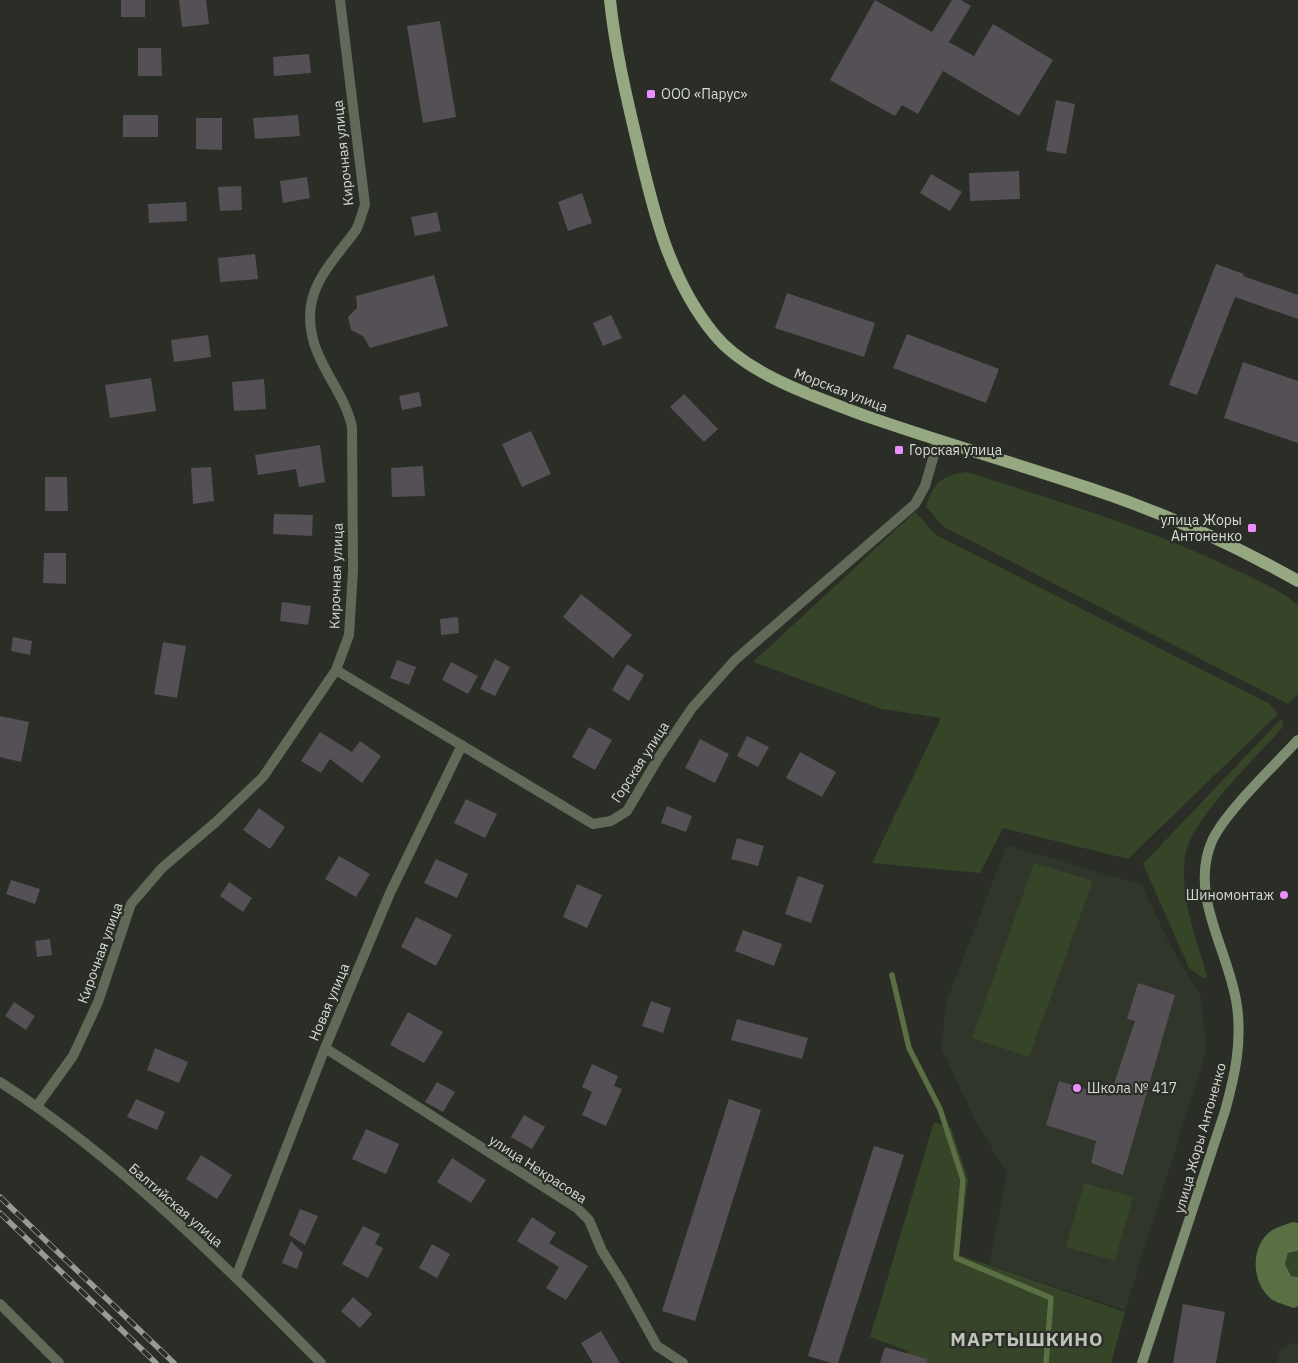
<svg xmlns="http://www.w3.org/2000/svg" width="1298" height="1363" font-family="'IBM Plex Sans',sans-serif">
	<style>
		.built { fill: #303629 }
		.green { fill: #364427 }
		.water { fill: #5b6f45 }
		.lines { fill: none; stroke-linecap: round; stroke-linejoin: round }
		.stream { stroke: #5b6f45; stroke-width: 5.5 }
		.building { fill: #554f56 }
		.minor { stroke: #616a58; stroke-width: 10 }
		.secondary { stroke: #7e8d70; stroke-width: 10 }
		.primary { stroke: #95a882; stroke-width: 12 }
		.rail-casing { stroke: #989b95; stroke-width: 5.5 }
		.rail { stroke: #2a2e27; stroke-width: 4; stroke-dasharray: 11; stroke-linecap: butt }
		.poi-dot { fill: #ea8dfd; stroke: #2a2e27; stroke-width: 2 }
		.labels { text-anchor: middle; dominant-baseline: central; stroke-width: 4.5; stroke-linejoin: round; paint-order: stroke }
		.poi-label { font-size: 14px; fill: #d7d9d4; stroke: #2a2e27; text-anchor: start }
		.street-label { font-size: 14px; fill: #d7d9d4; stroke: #2a2e27 }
		.district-label { font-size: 19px; font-weight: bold; letter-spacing: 1px; fill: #bec3b9; stroke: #2a2e27 }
	</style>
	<rect width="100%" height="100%" fill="#2a2e27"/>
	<path class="built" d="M 1007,845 L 1142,885 L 1172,949 L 1200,995 L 1206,1038 L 1205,1055 L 1125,1310 L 989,1265 L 1007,1173 L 976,1122 L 941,1047 L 947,1000 Z
		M 1298,1342 L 1298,1363 L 1278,1363 L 1279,1349 Z"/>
	<path class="green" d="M 967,472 C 1054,500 1142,526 1225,565 C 1250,577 1276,587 1298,605 L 1298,694 L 1288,704 L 944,527 L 926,507 C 933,483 942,475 967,472 Z
		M 915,512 L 936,535 L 1270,704 L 1278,714 L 1128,859 L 1003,828 L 980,873 L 872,863 L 941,718 L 882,709 L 753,662 Z
		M 1280,720 L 1283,720 L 1282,728 C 1256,758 1195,815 1186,852 C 1184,860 1184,871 1184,879 C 1185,911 1198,945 1207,976 L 1204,979 L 1189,968 L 1143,864 Z
		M 1034,863 L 1093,881 L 1029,1057 L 972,1038 Z
		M 934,1122 L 951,1128 L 968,1179 L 959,1255 L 1125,1312 L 1111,1363 L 906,1363 L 908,1351 L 870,1337 Z
		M 1084,1183 L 1133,1197 L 1115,1261 L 1066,1247 Z
		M 1298,1251 L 1298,1277 L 1291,1276 L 1285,1264 L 1288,1253 Z"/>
	<path class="water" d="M 1293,1222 L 1298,1223 L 1298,1251 L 1288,1253 L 1285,1264 L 1291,1276 L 1298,1277 L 1298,1306 L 1294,1308 C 1287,1305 1274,1303 1269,1297 C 1250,1279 1251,1242 1274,1229 C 1280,1226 1287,1224 1293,1222 Z"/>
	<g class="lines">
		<path class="stream" d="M 892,975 L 909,1048 L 940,1109 L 963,1180 L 956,1258 L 1051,1298 L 1046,1363"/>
	</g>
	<path class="building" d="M 121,0 L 145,0 L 145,17 L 121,17 Z
		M 179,0 L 206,0 L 209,24 L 182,27 Z
		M 875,0 L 932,32 L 952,0 L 961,0 L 971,6 L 949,42 L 974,56 L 993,24 L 1053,60 L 1019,116 L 943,71 L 918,114 L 902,105 L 895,116 L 830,80 Z
		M 440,21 L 456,117 L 423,123 L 407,26 Z
		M 138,48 L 161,48 L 162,76 L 138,76 Z
		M 309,54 L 311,73 L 274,76 L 273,57 Z
		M 1056,100 L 1075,104 L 1066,154 L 1046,151 Z
		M 123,115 L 158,115 L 158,137 L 123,137 Z
		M 298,115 L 300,136 L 255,139 L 253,118 Z
		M 196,118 L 222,118 L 222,150 L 196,149 Z
		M 1019,171 L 1020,199 L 970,201 L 969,173 Z
		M 931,174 L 962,192 L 950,211 L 920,193 Z
		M 307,177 L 310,198 L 283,203 L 280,181 Z
		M 241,186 L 242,210 L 220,211 L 218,187 Z
		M 582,193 L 592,223 L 568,231 L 558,202 Z
		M 186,202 L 187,221 L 149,223 L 148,204 Z
		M 437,212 L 441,231 L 415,236 L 411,217 Z
		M 255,254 L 258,279 L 220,282 L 218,258 Z
		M 1216,264 L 1244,274 L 1243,276 L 1298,295 L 1298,319 L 1235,297 L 1197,395 L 1169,385 Z
		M 434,275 L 448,326 L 370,348 L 363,336 L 351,330 L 348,317 L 357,308 L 356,296 Z
		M 787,293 L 875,323 L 864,357 L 775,328 Z
		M 611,315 L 622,338 L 603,346 L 593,323 Z
		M 907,334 L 999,369 L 986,403 L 893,368 Z
		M 208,335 L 211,357 L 174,362 L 171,340 Z
		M 1243,362 L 1298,381 L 1298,443 L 1224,418 Z
		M 151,378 L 156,411 L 110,418 L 105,385 Z
		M 264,379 L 266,409 L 234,411 L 232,382 Z
		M 419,392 L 422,406 L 402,410 L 399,396 Z
		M 684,394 L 718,429 L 704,442 L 670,407 Z
		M 531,431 L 551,474 L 522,487 L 502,444 Z
		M 320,445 L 325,482 L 299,487 L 296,469 L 258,475 L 255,455 Z
		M 423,466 L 425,496 L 392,497 L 391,468 Z
		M 211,467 L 214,501 L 193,504 L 191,468 Z
		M 45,477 L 67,477 L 68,511 L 45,511 Z
		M 274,514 L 313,515 L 312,536 L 273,534 Z
		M 44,553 L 66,553 L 66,584 L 43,583 Z
		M 581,594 L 632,635 L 613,658 L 563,617 Z
		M 282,602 L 311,606 L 308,625 L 280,621 Z
		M 458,617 L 459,633 L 441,635 L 440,619 Z
		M 13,637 L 32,641 L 30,655 L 11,651 Z
		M 163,642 L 186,646 L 177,698 L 154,694 Z
		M 495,659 L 510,667 L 495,696 L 480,689 Z
		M 397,660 L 416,667 L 409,685 L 390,678 Z
		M 451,662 L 478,676 L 468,694 L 442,680 Z
		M 627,664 L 644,675 L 629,701 L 612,690 Z
		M 0,716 L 29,722 L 21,762 L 0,757 Z
		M 589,727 L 612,740 L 595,770 L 572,757 Z
		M 320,732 L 352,752 L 360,741 L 381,756 L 362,783 L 330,759 L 321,773 L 301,761 Z
		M 747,736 L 769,747 L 758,767 L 737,756 Z
		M 700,739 L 729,754 L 715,783 L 685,768 Z
		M 800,752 L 836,772 L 822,797 L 786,778 Z
		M 466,799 L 497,814 L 485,838 L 454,823 Z
		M 667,806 L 692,816 L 686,832 L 661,823 Z
		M 259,808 L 285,827 L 270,849 L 243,830 Z
		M 737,838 L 764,846 L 758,866 L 731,859 Z
		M 339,856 L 370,874 L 356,897 L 325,879 Z
		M 436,859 L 468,874 L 457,898 L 424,883 Z
		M 798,876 L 824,885 L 811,923 L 785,914 Z
		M 11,880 L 40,889 L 35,904 L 6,894 Z
		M 229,882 L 252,898 L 243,912 L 220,896 Z
		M 577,884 L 602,895 L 587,928 L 563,917 Z
		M 416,917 L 452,935 L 436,966 L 401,947 Z
		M 743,930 L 782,944 L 774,966 L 735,951 Z
		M 50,939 L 52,955 L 37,957 L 35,941 Z
		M 1138,983 L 1175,995 L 1123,1175 L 1091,1163 L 1096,1141 L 1046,1125 L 1059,1081 L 1110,1096 L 1135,1021 L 1127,1019 Z
		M 651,1001 L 671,1008 L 663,1033 L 642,1026 Z
		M 14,1002 L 35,1016 L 26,1030 L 5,1016 Z
		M 408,1012 L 443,1032 L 424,1063 L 390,1045 Z
		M 737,1019 L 808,1038 L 802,1059 L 731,1040 Z
		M 155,1048 L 188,1062 L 179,1083 L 147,1070 Z
		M 592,1064 L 618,1076 L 614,1086 L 622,1089 L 606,1126 L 582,1115 L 592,1092 L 582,1087 Z
		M 437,1082 L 455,1092 L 443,1112 L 425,1102 Z
		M 136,1099 L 165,1112 L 157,1130 L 127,1117 Z
		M 729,1099 L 761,1110 L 695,1321 L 662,1311 Z
		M 524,1115 L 545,1127 L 532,1149 L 511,1137 Z
		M 366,1129 L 399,1144 L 386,1174 L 352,1159 Z
		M 874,1146 L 904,1155 L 838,1363 L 831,1363 L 808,1356 Z
		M 201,1155 L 232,1175 L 217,1199 L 186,1179 Z
		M 452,1158 L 486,1180 L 471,1203 L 437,1182 Z
		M 300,1209 L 318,1216 L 305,1245 L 289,1235 Z
		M 532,1217 L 556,1233 L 549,1243 L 588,1266 L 566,1300 L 546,1288 L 559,1267 L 517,1241 Z
		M 363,1226 L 380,1234 L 375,1244 L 383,1248 L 368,1278 L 342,1264 Z
		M 291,1241 L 303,1253 L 297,1269 L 282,1263 Z
		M 432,1244 L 450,1254 L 437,1278 L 419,1268 Z
		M 353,1297 L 372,1314 L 360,1328 L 341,1311 Z
		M 1183,1304 L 1225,1312 L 1216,1363 L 1173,1363 Z
		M 601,1331 L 620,1363 L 593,1363 L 581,1343 Z
		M 885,1347 L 927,1359 L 926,1363 L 880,1363 Z"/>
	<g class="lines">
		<path class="minor" d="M 336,670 L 593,824 L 611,821 L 627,811 L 659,757 L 692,708 L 735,660 L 915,504 L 925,486 L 938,441
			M 325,1048 L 577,1208 L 589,1220 L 602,1251 L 621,1281 L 657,1346 L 683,1363
			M 0,1082 C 118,1158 223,1263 321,1363
			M 37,1106 L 73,1056 L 98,1002 L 131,904 L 162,868 L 216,822 L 263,777 L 336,670 L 349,635 L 353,570 L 352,427 C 346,397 323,373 314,343 C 299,292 329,267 356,230 C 360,223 362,212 365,205 L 340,0
			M 236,1277 L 325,1048 L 390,893 L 462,745
			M 0,1304 L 59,1363"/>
		<path class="secondary" d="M 1142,1363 L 1225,1111 C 1235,1075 1242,1043 1237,1006 C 1230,952 1188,896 1212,841 C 1225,812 1275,765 1298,740"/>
		<path class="primary" d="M 610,0 C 615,47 625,91 636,137 C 652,206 668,278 714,334 C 747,375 818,398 866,416 C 940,442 1015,463 1089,488 C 1162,512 1231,543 1298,581"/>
		<defs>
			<path id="rail" d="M 0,1197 L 174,1363
				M 0,1213 L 156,1363"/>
		</defs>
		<use href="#rail" class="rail-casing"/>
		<use href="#rail" class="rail"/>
	</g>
	<g class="poi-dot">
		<rect x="646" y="89" width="10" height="10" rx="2.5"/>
		<rect x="894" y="445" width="10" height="10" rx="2.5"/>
		<rect x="1247" y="523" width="10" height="10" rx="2.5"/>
		<circle cx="1284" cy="895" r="5"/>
		<circle cx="1077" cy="1088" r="5"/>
	</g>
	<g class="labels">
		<g class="poi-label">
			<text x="661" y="94">ООО «Парус»</text>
			<text x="909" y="450">Горская улица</text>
			<text x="1242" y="520" text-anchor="end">улица Жоры<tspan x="1242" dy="16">Антоненко</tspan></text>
			<text x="1274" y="895" text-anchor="end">Шиномонтаж</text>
			<text x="1087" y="1088">Школа № 417</text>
		</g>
		<g class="street-label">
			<text transform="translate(343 153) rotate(-96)">Кирочная улица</text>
			<text transform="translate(841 390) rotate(21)">Морская улица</text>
			<text transform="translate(336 576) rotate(-88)">Кирочная улица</text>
			<text transform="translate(640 762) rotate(-57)">Горская улица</text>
			<text transform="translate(100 953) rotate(-70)">Кирочная улица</text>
			<text transform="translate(329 1002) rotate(-67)">Новая улица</text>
			<text transform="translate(1200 1138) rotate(-74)">улица Жоры Антоненко</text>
			<text transform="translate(538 1169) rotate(33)">улица Некрасова</text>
			<text transform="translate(176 1205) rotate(41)">Балтийская улица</text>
		</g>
		<g class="district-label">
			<text x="1027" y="1339">МАРТЫШКИНО</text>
		</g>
	</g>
</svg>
